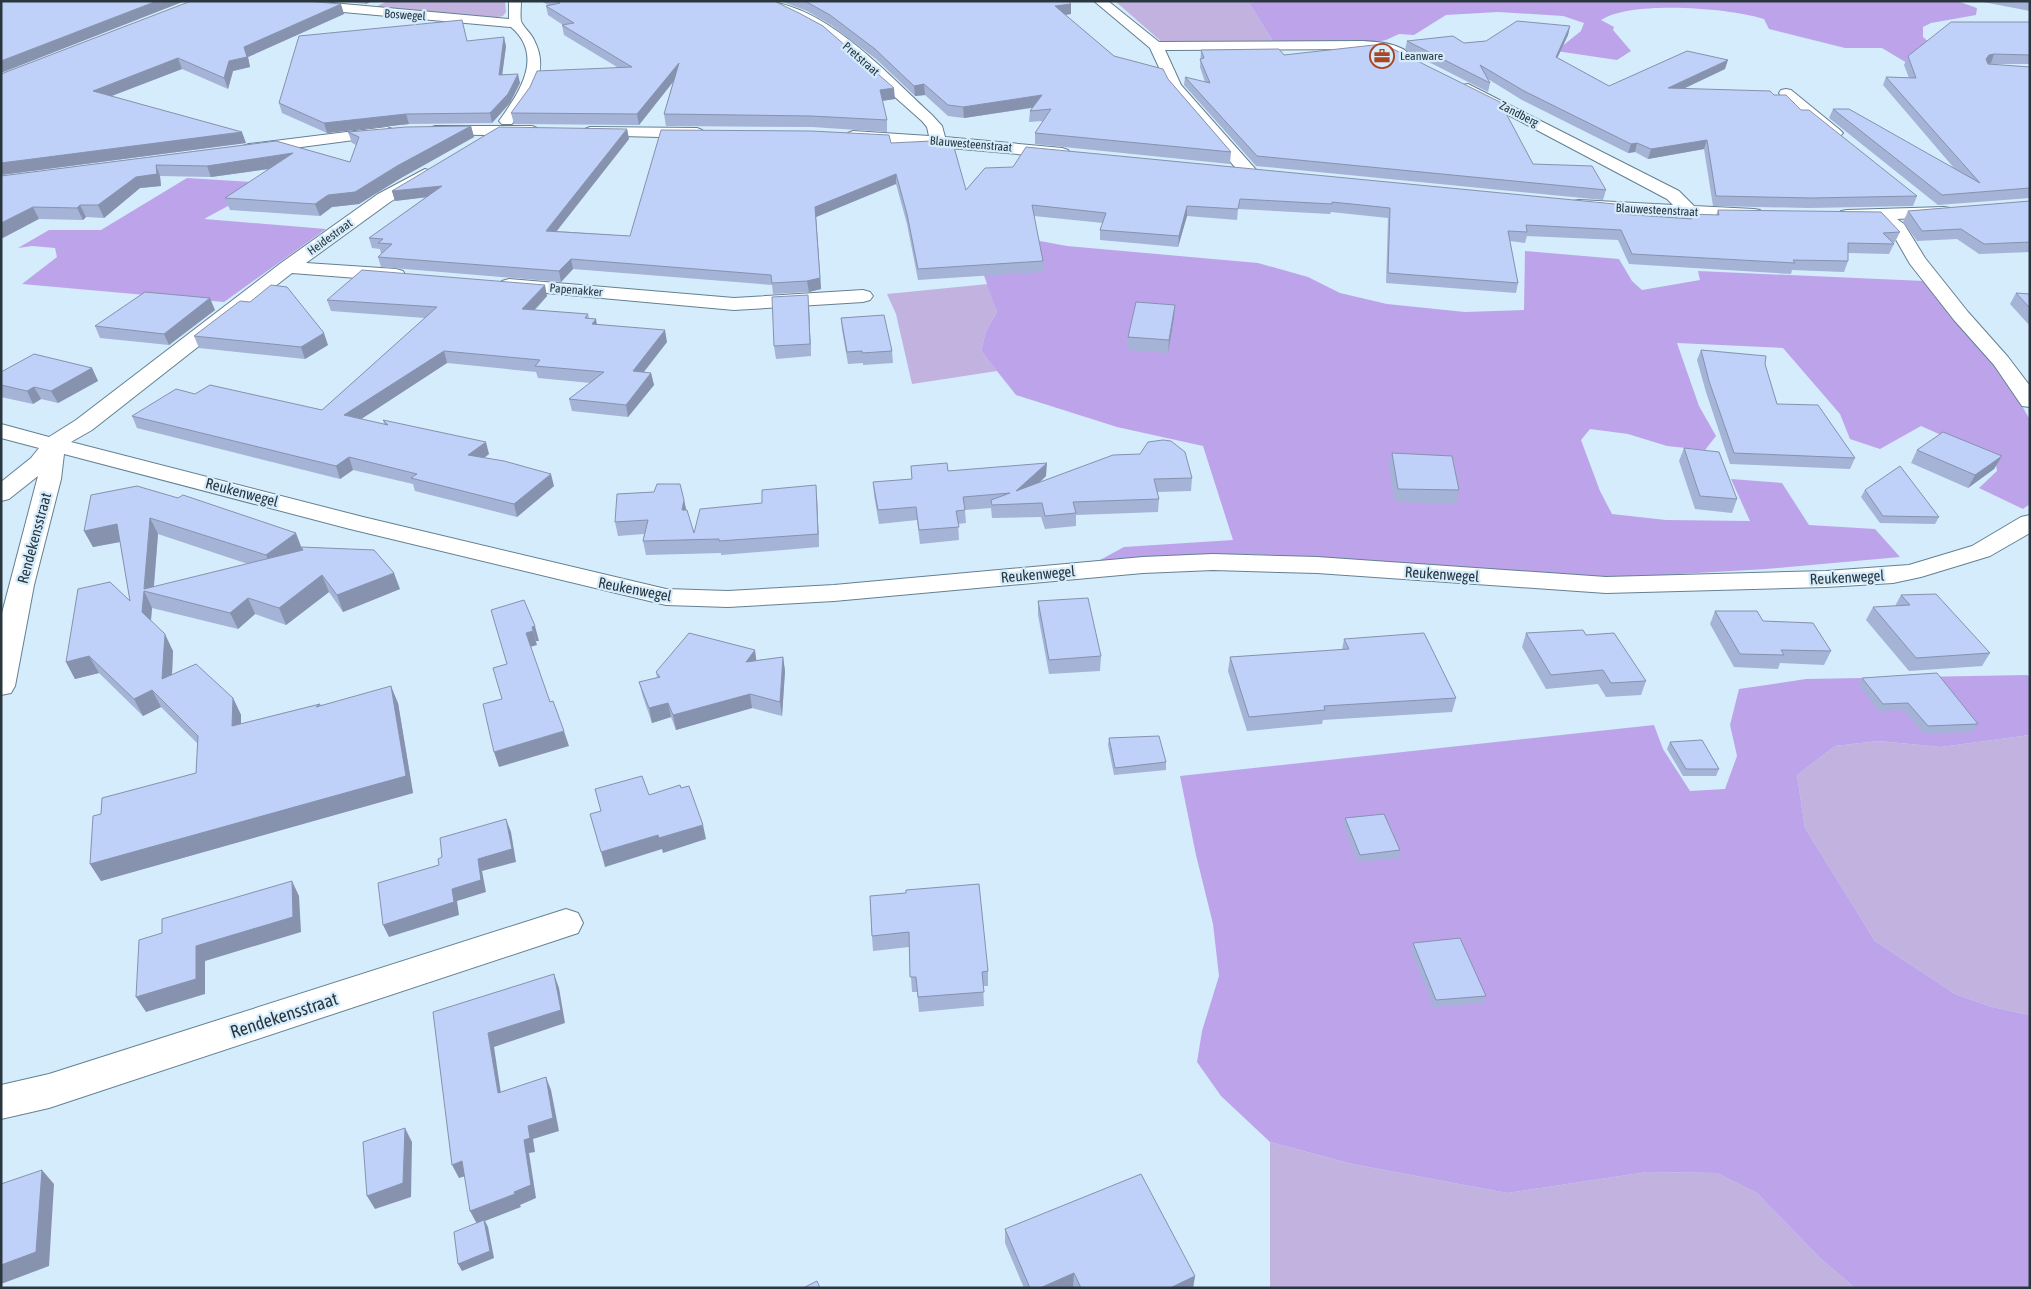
<svg xmlns="http://www.w3.org/2000/svg" width="2031" height="1289" font-family="'Asap Condensed',sans-serif">
	<style>
		.green { fill: #c1b2df }
		.forest { fill: #bda4ea }
		.lines { fill: none; stroke-linecap: round; stroke-linejoin: round }
		.street-casing { stroke: #648091; stroke-width: 2 }
		.street { fill: #fff; fill-rule: evenodd }
		.wall { fill: #a4b3d6; fill-rule: evenodd }
		.shaded-wall { fill: #8692ae }
		.building { fill: #bfd0f9; stroke: #8692ae }
		.labels { text-anchor: middle; dominant-baseline: central; stroke-width: 4.5; stroke-linejoin: round; paint-order: stroke }
		.far-street-label { font-size: 12px; fill: #2a363e; stroke: #d4ecfc }
		.far-poi-label { font-size: 12px; fill: #2a363e; stroke: #d4ecfc; text-anchor: start }
		.street-label { font-size: 15px; fill: #2a363e; stroke: #d4ecfc }
		.near-street-label { font-size: 18px; fill: #2a363e; stroke: #d4ecfc }
	</style>
	<rect width="100%" height="100%" fill="#d4ecfc"/>
	<path class="green" d="M 388,1 L 505,1 L 506,12 L 503,16 L 493,18 L 373,8 Z
		M 1115,1 L 1261,1 L 1249,3 L 1274,43 L 1164,44 Z
		M 988,284 L 997,312 L 986,331 L 981,351 L 997,371 L 912,384 L 896,314 L 887,294 Z
		M 2030,735 L 2030,1015 L 1992,1007 L 1955,994 L 1875,941 L 1805,828 L 1797,775 L 1835,746 L 1878,741 L 1941,747 Z
		M 1270,1142 L 1352,1164 L 1507,1193 L 1647,1172 L 1717,1173 L 1757,1193 L 1822,1260 L 1855,1288 L 1270,1288 Z"/>
	<path class="forest" d="M 1261,1 L 1957,1 L 1977,8 L 1976,15 L 1931,23 L 1923,27 L 1923,37 L 1931,44 L 1907,63 L 1882,48 L 1845,48 L 1769,29 L 1764,19 C 1730,8 1631,0 1601,20 L 1614,27 L 1613,30 L 1631,51 L 1617,60 L 1556,51 L 1581,31 L 1584,23 L 1563,16 L 1498,12 L 1446,15 L 1414,35 L 1399,34 L 1386,40 L 1372,43 L 1274,43 L 1249,3 Z
		M 187,178 L 270,183 L 204,219 L 326,229 L 224,302 L 22,284 L 57,257 L 55,248 L 32,246 L 18,248 L 49,230 L 101,230 Z
		M 1029,239 L 1067,246 L 1258,263 L 1308,277 L 1340,293 L 1387,304 L 1465,312 L 1524,310 L 1525,251 L 1619,259 L 1632,281 L 1642,290 L 1700,280 L 1698,271 L 1924,281 L 1970,336 L 1999,365 L 2030,420 L 2030,504 L 2023,509 L 1979,488 L 1997,471 L 1995,459 L 1921,426 L 1880,449 L 1850,439 L 1840,414 L 1783,348 L 1677,343 L 1699,406 L 1716,436 L 1705,450 L 1667,446 L 1628,434 L 1590,429 L 1581,440 L 1600,491 L 1612,514 L 1666,520 L 1750,521 L 1731,479 L 1782,483 L 1809,525 L 1875,529 L 1900,557 L 1766,569 L 1646,576 L 1621,580 L 1385,562 L 1249,554 L 1100,560 L 1124,547 L 1233,540 L 1203,446 L 1117,427 L 1016,395 L 981,351 L 986,331 L 997,312 L 981,267 Z
		M 2027,675 L 2030,677 L 2030,735 L 1941,747 L 1878,741 L 1835,746 L 1797,775 L 1805,828 L 1875,941 L 1955,994 L 1992,1007 L 2030,1015 L 2030,1288 L 1855,1288 L 1822,1260 L 1757,1193 L 1717,1173 L 1647,1172 L 1507,1193 L 1352,1164 L 1270,1142 L 1221,1096 L 1197,1062 L 1202,1031 L 1219,976 L 1213,924 L 1196,855 L 1180,776 L 1654,725 L 1663,749 L 1690,791 L 1725,789 L 1737,756 L 1730,725 L 1739,689 L 1806,679 Z"/>
	<g class="lines">
		<defs>
			<path id="street" d="M 259,1 L 310,1 L 509,19 L 509,1 L 521,1 C 521,7 520,15 521,21 C 523,27 531,33 534,40 C 551,72 530,98 512,124 L 502,124 L 499,121 C 519,93 545,56 511,27 L 265,5 Z
				M 758,1 C 823,1 887,74 932,115 L 942,126 L 945,137 L 1062,148 L 1068,150 L 1070,153 L 1068,156 L 1062,158 L 848,139 L 845,136 L 848,133 L 853,131 L 929,136 L 927,127 L 922,121 L 825,35 L 801,21 Z
				M 1094,1 L 1108,1 L 1159,42 L 1363,41 C 1378,42 1400,43 1410,55 L 1403,59 L 1382,51 L 1363,49 L 1165,50 L 1181,85 L 1258,172 L 1256,175 C 1246,178 1241,173 1234,166 L 1169,89 L 1150,48 Z
				M 1468,84 L 1679,191 L 1694,206 L 1754,209 L 1760,210 L 1763,214 L 1760,218 L 1754,219 L 1691,217 L 1573,209 L 1570,205 L 1573,201 L 1579,200 L 1673,205 L 1667,199 L 1463,91 L 1461,88 L 1463,85 Z
				M 1786,89 L 1791,90 L 1840,130 L 1843,133 L 1840,136 L 1830,136 L 1781,96 L 1779,93 L 1781,90 Z
				M 435,126 L 532,126 L 537,128 L 540,131 L 537,134 L 532,136 L 430,134 L 427,131 L 430,128 Z
				M 387,127 L 392,129 L 395,132 L 392,135 L 249,154 L 243,152 L 241,149 L 243,146 L 249,144 Z
				M 590,127 L 697,128 L 702,130 L 705,133 L 702,136 L 697,138 L 585,135 L 582,132 L 585,129 Z
				M 425,169 L 431,171 L 433,174 L 431,177 L 390,202 L 306,263 L 396,269 L 403,271 L 405,275 L 403,279 L 396,281 L 292,273 L 92,430 L 71,442 L 363,517 L 666,589 L 728,591 L 834,585 L 1143,557 L 1213,554 L 1317,557 L 1606,577 L 1826,571 L 1909,565 L 1972,546 L 2021,517 L 2030,515 L 2030,533 L 1990,556 L 1921,577 L 1893,583 L 1826,587 L 1606,593 L 1317,573 L 1213,570 L 1143,573 L 834,601 L 728,607 L 666,605 L 350,529 L 64,454 L 61,479 L 34,585 L 15,686 L 11,693 L 1,695 L 1,617 L 38,476 L 9,499 L 1,501 L 1,482 L 31,458 L 39,448 L 1,438 L 1,424 L 49,437 L 76,420 L 281,263 L 378,194 Z
				M 1944,207 L 1950,208 L 1953,212 L 1950,216 L 1897,219 L 1904,224 L 1925,258 L 1968,312 L 2008,357 L 2030,386 L 2030,407 L 2022,406 L 1994,365 L 1954,320 L 1910,264 L 1891,231 L 1877,219 L 1841,219 L 1838,215 L 1841,211 L 1847,210 Z
				M 509,279 L 734,298 L 863,290 L 870,292 L 873,296 L 870,300 L 863,302 L 734,310 L 502,289 L 499,285 L 502,281 Z
				M 566,909 L 578,913 L 583,923 L 578,933 L 49,1108 L 1,1119 L 1,1085 L 49,1074 Z"/>
		</defs>
		<use href="#street" class="street-casing"/>
		<use href="#street" class="street"/>
	</g>
	<path class="wall" d="M 334,1 L 372,1 L 366,4 Z
		M 541,1 L 774,1 L 895,99 L 882,101 L 887,120 L 887,132 L 812,127 L 666,126 L 664,114 L 673,82 L 639,125 L 514,124 L 511,113 L 617,67 L 564,35 L 562,25 L 563,25 L 548,15 L 546,6 L 548,5 Z
		M 774,1 L 1068,1 L 1071,4 L 1071,14 L 1065,15 L 1114,56 L 1168,79 L 1231,152 L 1230,164 L 1035,144 L 1035,133 L 1043,121 L 1029,122 L 1030,111 L 1032,108 L 964,118 L 948,116 L 925,95 L 915,96 L 876,59 L 831,25 L 807,11 L 783,2 Z
		M 1978,1 L 2030,1 L 2030,11 Z
		M 344,14 L 248,57 L 250,67 L 233,71 L 228,89 L 182,69 L 112,96 L 246,143 L 1,175 L 1,74 Z
		M 2030,22 L 2030,64 L 1988,64 L 2030,67 L 2030,198 L 1938,205 L 1829,118 L 1833,109 L 1954,168 L 1883,85 L 1886,77 L 1909,78 L 1904,65 L 1908,56 Z
		M 1570,26 L 1568,35 L 1557,58 L 1609,86 L 1725,69 L 1683,89 L 1774,95 L 1801,110 L 1917,196 L 1913,206 L 1808,208 L 1713,206 L 1704,149 L 1648,159 L 1635,152 L 1628,153 L 1522,100 L 1488,79 L 1490,83 L 1488,92 L 1405,50 L 1407,41 L 1464,43 L 1486,41 Z
		M 467,41 L 506,46 L 502,74 L 520,83 L 510,103 L 492,123 L 409,124 L 327,133 L 282,113 L 279,103 Z
		M 1201,50 L 1284,55 L 1533,164 L 1606,190 L 1603,200 L 1256,166 L 1184,85 L 1185,77 L 1205,82 L 1200,67 Z
		M 471,126 L 474,137 L 401,178 L 359,204 L 332,207 L 320,216 L 230,210 L 225,198 L 269,169 L 211,177 L 160,176 L 161,186 L 140,188 L 104,218 L 86,217 L 83,220 L 39,219 L 1,176 L 276,141 L 350,162 L 356,145 L 352,143 L 348,132 Z
		M 627,129 L 629,139 L 556,231 L 630,236 L 891,143 L 966,190 L 985,168 L 1621,214 L 1687,218 L 1689,214 L 1716,215 L 1718,210 L 1900,232 L 1895,242 L 1893,243 L 1894,244 L 1889,254 L 1848,253 L 1848,261 L 1844,272 L 1792,270 L 1791,274 L 1629,264 L 1618,240 L 1527,236 L 1525,243 L 1510,241 L 1518,283 L 1516,293 L 1386,283 L 1388,218 L 1331,212 L 1330,214 L 1238,209 L 1237,220 L 1187,216 L 1178,247 L 1100,240 L 1100,230 L 1103,223 L 1034,216 L 1043,261 L 1043,272 L 918,280 L 907,224 L 896,184 L 816,217 L 821,289 L 809,292 L 773,294 L 772,285 L 573,269 L 561,282 L 381,267 L 378,257 L 381,254 L 380,249 L 372,248 L 369,238 L 426,197 L 395,201 L 392,191 Z
		M 2030,201 L 2030,252 L 1979,254 L 1957,239 L 1917,241 L 1903,222 L 1908,211 Z
		M 2016,293 L 2030,294 L 2030,326 L 2010,304 Z
		M 547,296 L 535,310 L 588,314 L 589,318 L 597,324 L 667,342 L 644,372 L 651,373 L 654,385 L 628,417 L 572,411 L 569,399 L 591,383 L 538,378 L 536,372 L 447,363 L 361,419 L 384,424 L 383,420 L 489,454 L 484,458 L 554,486 L 517,517 L 415,491 L 413,484 L 353,470 L 340,479 L 137,428 L 132,416 L 195,394 L 322,410 L 425,318 L 331,311 L 327,300 Z
		M 809,307 L 811,356 L 776,359 L 774,346 Z
		M 215,310 L 169,345 L 100,338 L 95,326 Z
		M 1174,317 L 1168,353 L 1128,350 L 1128,337 Z
		M 841,318 L 892,351 L 893,363 L 863,365 L 863,363 L 848,364 L 842,330 Z
		M 194,336 L 328,345 L 305,359 L 199,348 Z
		M 1701,350 L 1765,364 L 1777,404 L 1855,458 L 1850,469 L 1730,464 L 1706,392 L 1697,360 Z
		M 92,368 L 98,381 L 58,403 L 41,399 L 33,404 L 1,397 L 1,372 Z
		M 1684,448 L 1737,499 L 1732,513 L 1695,509 L 1679,461 Z
		M 1917,450 L 2002,456 L 1994,469 L 1968,488 L 1911,463 Z
		M 1392,453 L 1459,490 L 1456,504 L 1395,502 L 1389,466 Z
		M 911,466 L 948,471 L 1046,476 L 1040,482 L 1192,478 L 1191,491 L 1157,492 L 1159,499 L 1158,512 L 1076,515 L 1076,526 L 1045,529 L 1041,517 L 992,518 L 991,508 L 965,510 L 966,523 L 958,524 L 959,540 L 920,544 L 917,520 L 879,524 L 874,495 L 873,482 L 912,479 Z
		M 1865,490 L 1939,517 L 1935,524 L 1880,523 L 1861,497 Z
		M 91,495 L 302,547 L 400,589 L 343,612 L 329,592 L 286,625 L 255,614 L 238,629 L 152,608 L 151,621 L 173,651 L 172,675 L 233,698 L 241,715 L 241,724 L 320,704 L 321,705 L 398,703 L 413,793 L 101,881 L 90,864 L 101,814 L 196,773 L 198,744 L 161,707 L 143,716 L 99,673 L 75,679 L 66,662 L 130,601 L 120,542 L 93,547 L 84,531 ZM 158,534 L 248,564 L 154,587 Z
		M 817,498 L 819,547 L 721,555 L 721,553 L 646,555 L 643,541 L 644,534 L 618,536 L 615,522 L 684,500 L 686,510 L 694,533 Z
		M 1901,595 L 1990,653 L 1982,666 L 1909,671 L 1866,620 L 1873,607 L 1895,606 Z
		M 1038,601 L 1101,656 L 1100,671 L 1049,674 L 1038,615 Z
		M 1715,611 L 1763,621 L 1831,651 L 1824,665 L 1780,663 L 1778,669 L 1734,667 L 1710,624 Z
		M 1526,633 L 1586,635 L 1646,681 L 1641,695 L 1606,697 L 1598,684 L 1546,689 L 1522,647 Z
		M 1344,639 L 1456,698 L 1452,712 L 1323,720 L 1322,724 L 1247,731 L 1228,671 L 1230,657 L 1342,650 Z
		M 783,657 L 785,671 L 782,716 L 752,708 L 676,730 L 671,717 L 652,723 L 643,697 L 639,682 L 657,678 L 656,672 Z
		M 1862,678 L 1978,724 L 1973,732 L 1924,734 L 1904,710 L 1879,711 L 1859,685 Z
		M 1109,738 L 1166,762 L 1166,770 L 1114,775 L 1108,745 Z
		M 1670,742 L 1719,769 L 1716,776 L 1683,776 L 1667,749 Z
		M 1345,818 L 1400,850 L 1399,858 L 1358,862 L 1344,825 Z
		M 870,896 L 988,971 L 988,986 L 983,986 L 984,1006 L 919,1012 L 917,992 L 912,992 L 909,947 L 873,951 L 872,936 Z
		M 1413,943 L 1486,996 L 1483,1003 L 1434,1007 L 1411,951 Z
		M 1005,1229 L 1195,1276 L 1193,1288 L 1074,1288 L 1073,1287 L 1070,1288 L 1024,1288 L 1005,1243 Z"/>
	<path class="shaded-wall" d="M 157,1 L 185,1 L 1,73 L 1,61 Z
		M 365,1 L 372,1 L 366,4 Z
		M 341,4 L 344,14 L 248,57 L 250,67 L 233,71 L 228,89 L 224,78 L 229,61 L 244,47 Z
		M 1071,4 L 1071,14 L 1055,16 L 1055,6 Z
		M 1570,26 L 1568,35 L 1554,65 L 1556,57 Z
		M 504,37 L 506,46 L 501,84 L 499,75 Z
		M 1994,54 L 1991,63 L 1986,64 L 1986,59 L 1989,55 Z
		M 178,58 L 182,69 L 98,101 L 93,91 Z
		M 1728,60 L 1725,69 L 1666,97 L 1668,88 Z
		M 679,63 L 680,73 L 639,125 L 637,114 Z
		M 518,74 L 520,83 L 510,103 L 492,123 L 490,113 Z
		M 924,84 L 925,95 L 915,96 L 914,86 Z
		M 894,88 L 895,99 L 881,101 L 880,90 Z
		M 1042,95 L 1042,106 L 964,118 L 963,107 Z
		M 406,114 L 409,124 L 327,133 L 324,123 Z
		M 471,126 L 474,137 L 401,178 L 359,204 L 332,207 L 320,216 L 315,204 L 328,195 L 397,166 Z
		M 627,129 L 629,139 L 549,241 L 546,231 Z
		M 242,132 L 246,143 L 1,175 L 1,163 Z
		M 1707,140 L 1704,149 L 1648,159 L 1651,149 Z
		M 1637,143 L 1635,152 L 1628,153 L 1631,144 Z
		M 293,153 L 297,165 L 211,177 L 207,166 Z
		M 156,165 L 160,176 L 161,186 L 140,188 L 104,218 L 98,205 L 136,177 Z
		M 896,174 L 896,184 L 816,217 L 821,289 L 809,292 L 807,281 L 815,207 Z
		M 442,186 L 445,195 L 395,201 L 392,191 Z
		M 80,205 L 86,217 L 83,220 L 77,208 Z
		M 1187,206 L 1187,216 L 1178,247 L 1179,236 Z
		M 33,207 L 39,219 L 1,239 L 1,223 Z
		M 571,259 L 573,269 L 561,282 L 559,271 Z
		M 545,285 L 547,296 L 525,320 L 522,309 Z
		M 808,295 L 809,307 L 811,356 L 810,344 Z
		M 210,298 L 215,310 L 169,345 L 164,334 Z
		M 1175,305 L 1174,317 L 1168,353 L 1169,340 Z
		M 596,319 L 598,331 L 592,324 Z
		M 665,330 L 667,342 L 635,383 L 633,371 Z
		M 324,333 L 328,345 L 305,359 L 301,347 Z
		M 444,351 L 447,363 L 349,427 L 344,415 Z
		M 92,368 L 98,381 L 58,403 L 51,391 Z
		M 651,373 L 654,385 L 628,417 L 626,405 Z
		M 34,387 L 41,399 L 33,404 L 27,391 Z
		M 486,442 L 489,454 L 472,467 L 468,455 Z
		M 2002,456 L 1994,469 L 1968,488 L 1975,475 Z
		M 349,457 L 353,470 L 340,479 L 336,466 Z
		M 1047,463 L 1046,476 L 1016,504 L 1016,491 Z
		M 551,474 L 554,486 L 517,517 L 514,504 Z
		M 816,485 L 817,498 L 819,547 L 818,534 Z
		M 684,500 L 687,513 L 682,510 Z
		M 150,518 L 158,534 L 153,594 L 144,589 Z
		M 117,524 L 125,541 L 93,547 L 84,531 Z
		M 296,533 L 302,549 L 301,547 L 302,550 L 273,571 L 266,555 Z
		M 394,573 L 400,589 L 343,612 L 337,595 Z
		M 322,575 L 329,592 L 286,625 L 279,608 Z
		M 144,591 L 152,608 L 150,629 L 142,612 Z
		M 248,598 L 255,614 L 238,629 L 230,613 Z
		M 535,626 L 539,641 L 536,641 L 532,627 Z
		M 533,631 L 537,645 L 530,647 L 526,633 Z
		M 165,634 L 173,651 L 171,696 L 162,679 Z
		M 755,650 L 757,665 L 746,662 Z
		M 89,656 L 99,673 L 75,679 L 66,662 Z
		M 783,657 L 785,671 L 782,716 L 780,702 Z
		M 391,686 L 398,703 L 413,793 L 101,881 L 90,864 Z
		M 152,690 L 161,707 L 143,716 L 134,699 Z
		M 750,694 L 752,708 L 676,730 L 673,715 Z
		M 233,698 L 241,715 L 241,743 L 232,726 Z
		M 668,703 L 671,717 L 652,723 L 649,708 Z
		M 564,731 L 569,746 L 499,767 L 494,752 Z
		M 506,819 L 511,832 L 516,862 L 482,871 L 486,892 L 457,901 L 459,915 L 389,937 L 383,925 L 452,889 L 478,859 Z
		M 703,825 L 706,839 L 663,853 L 662,849 L 605,867 L 601,852 L 658,835 Z
		M 292,881 L 299,896 L 301,932 L 205,961 L 205,994 L 146,1012 L 136,997 L 196,946 Z
		M 554,974 L 559,988 L 565,1023 L 494,1047 L 503,1107 L 498,1093 L 488,1033 Z
		M 546,1077 L 551,1090 L 559,1131 L 533,1139 L 535,1152 L 529,1153 L 536,1198 L 520,1205 L 521,1207 L 485,1221 L 488,1227 L 494,1258 L 462,1271 L 458,1264 L 477,1224 L 470,1211 L 514,1192 L 524,1140 L 528,1126 Z
		M 405,1128 L 412,1142 L 411,1197 L 375,1209 L 367,1196 Z
		M 462,1161 L 469,1175 L 459,1178 L 452,1165 Z
		M 42,1170 L 54,1184 L 49,1266 L 1,1284 L 1,1265 Z
		M 1074,1273 L 1073,1287 L 1070,1288 L 1040,1288 Z
		M 1195,1276 L 1193,1288 L 1170,1288 Z"/>
	<path class="building" d="M 1,1 L 157,1 L 1,61 Z
		M 191,1 L 306,1 L 341,4 L 244,47 L 247,57 L 229,61 L 224,78 L 178,58 L 93,91 L 242,132 L 1,163 L 1,74 Z
		M 556,1 L 774,1 L 799,13 L 823,26 L 894,88 L 880,90 L 887,120 L 811,116 L 664,114 L 679,63 L 637,114 L 511,113 L 530,87 L 537,71 L 632,67 L 562,25 L 574,23 L 546,6 L 560,3 Z
		M 805,1 L 1068,1 L 1071,4 L 1055,6 L 1114,56 L 1163,69 L 1168,79 L 1231,152 L 1035,133 L 1051,109 L 1030,111 L 1042,95 L 963,107 L 948,105 L 924,84 L 914,86 L 875,49 L 830,15 Z
		M 462,20 L 467,41 L 504,37 L 499,75 L 518,74 L 508,94 L 490,113 L 406,114 L 324,123 L 279,103 L 299,36 Z
		M 1517,21 L 1570,26 L 1556,57 L 1609,86 L 1687,51 L 1728,60 L 1668,88 L 1770,91 L 1774,95 L 1786,95 L 1801,110 L 1809,110 L 1917,196 L 1812,198 L 1716,196 L 1707,140 L 1651,149 L 1637,143 L 1631,144 L 1524,91 L 1480,65 L 1490,83 L 1407,41 L 1453,36 L 1464,43 L 1486,41 Z
		M 1951,22 L 2030,22 L 2030,55 L 1994,54 L 1989,55 L 1986,59 L 1988,64 L 2030,67 L 2030,188 L 1942,195 L 1833,109 L 1849,109 L 1980,183 L 1886,77 L 1916,78 L 1908,56 Z
		M 1383,44 L 1500,102 L 1533,164 L 1592,166 L 1606,190 L 1257,156 L 1185,77 L 1210,83 L 1200,59 L 1204,58 L 1201,50 L 1279,49 L 1284,55 Z
		M 471,126 L 397,166 L 355,192 L 328,195 L 315,204 L 225,198 L 293,153 L 207,166 L 156,165 L 157,174 L 136,177 L 98,205 L 80,205 L 77,208 L 33,207 L 1,223 L 1,176 L 276,141 L 350,162 L 359,137 L 348,132 L 406,127 Z
		M 499,127 L 627,129 L 546,231 L 630,236 L 661,130 L 811,131 L 889,135 L 891,143 L 952,140 L 966,190 L 985,168 L 1013,167 L 1026,147 L 1615,204 L 1621,214 L 1692,219 L 1689,214 L 1719,215 L 1718,210 L 1881,212 L 1900,232 L 1883,233 L 1894,244 L 1848,243 L 1848,261 L 1793,260 L 1795,263 L 1632,254 L 1621,230 L 1526,225 L 1527,232 L 1508,231 L 1518,283 L 1388,273 L 1390,208 L 1332,202 L 1332,204 L 1240,199 L 1238,209 L 1187,206 L 1179,236 L 1100,230 L 1106,213 L 1032,205 L 1043,261 L 918,269 L 907,214 L 896,174 L 815,207 L 820,278 L 807,281 L 772,283 L 771,275 L 571,259 L 559,271 L 378,257 L 392,244 L 378,243 L 383,239 L 369,238 L 442,186 L 392,191 Z
		M 2030,201 L 2030,242 L 1984,244 L 1961,229 L 1922,231 L 1908,211 Z
		M 362,270 L 545,285 L 522,309 L 588,314 L 585,318 L 596,319 L 592,324 L 665,330 L 633,371 L 651,373 L 626,405 L 569,399 L 604,372 L 535,366 L 540,360 L 444,351 L 344,415 L 388,425 L 383,420 L 486,442 L 468,455 L 504,461 L 551,474 L 514,504 L 411,478 L 417,474 L 349,457 L 336,466 L 132,416 L 176,389 L 195,394 L 210,385 L 322,410 L 437,307 L 327,300 Z
		M 271,285 L 287,287 L 324,333 L 301,347 L 194,336 L 240,301 L 250,302 Z
		M 145,292 L 210,298 L 164,334 L 95,326 Z
		M 2016,293 L 2030,294 L 2030,308 Z
		M 808,295 L 810,344 L 774,346 L 772,297 Z
		M 1136,302 L 1175,305 L 1169,340 L 1128,337 Z
		M 884,315 L 892,351 L 862,353 L 862,351 L 847,352 L 841,318 Z
		M 1701,350 L 1766,356 L 1765,364 L 1777,404 L 1818,405 L 1855,458 L 1734,453 L 1709,381 Z
		M 34,354 L 92,368 L 51,391 L 34,387 L 27,391 L 1,385 L 1,372 Z
		M 1943,432 L 2002,456 L 1975,475 L 1917,450 Z
		M 1163,440 L 1171,441 L 1185,452 L 1192,478 L 1154,479 L 1159,499 L 1073,502 L 1076,513 L 1045,516 L 1042,503 L 992,505 L 991,500 L 1010,493 L 963,497 L 965,510 L 956,511 L 959,527 L 919,530 L 916,507 L 878,510 L 873,482 L 912,479 L 911,466 L 947,463 L 948,471 L 1047,463 L 1016,491 L 1113,455 L 1140,454 L 1148,442 Z
		M 1684,448 L 1719,452 L 1737,499 L 1700,496 Z
		M 1392,453 L 1452,456 L 1459,490 L 1398,489 Z
		M 1900,466 L 1939,517 L 1883,516 L 1865,490 Z
		M 657,484 L 680,484 L 684,500 L 682,510 L 687,510 L 694,533 L 700,509 L 762,503 L 762,490 L 816,485 L 818,534 L 719,541 L 719,539 L 643,541 L 648,520 L 615,522 L 617,494 L 654,492 Z
		M 137,486 L 178,498 L 183,495 L 296,533 L 266,555 L 150,518 L 144,589 L 303,550 L 301,547 L 374,550 L 394,573 L 337,595 L 322,575 L 279,608 L 248,598 L 230,613 L 144,591 L 142,612 L 165,634 L 162,679 L 196,664 L 233,698 L 232,726 L 320,704 L 316,707 L 391,686 L 406,776 L 90,864 L 93,816 L 101,814 L 102,798 L 196,773 L 198,736 L 152,690 L 134,699 L 89,656 L 66,662 L 78,589 L 110,582 L 130,601 L 117,524 L 84,531 L 91,495 Z
		M 1936,594 L 1990,653 L 1916,658 L 1873,607 L 1910,605 L 1901,595 Z
		M 1088,598 L 1101,656 L 1049,660 L 1038,601 Z
		M 524,600 L 535,626 L 532,627 L 533,631 L 526,633 L 550,702 L 553,701 L 564,731 L 494,752 L 483,704 L 502,699 L 493,668 L 507,664 L 491,610 Z
		M 1715,611 L 1757,611 L 1763,621 L 1813,623 L 1831,651 L 1781,650 L 1784,655 L 1740,654 Z
		M 1583,630 L 1586,635 L 1614,633 L 1646,681 L 1611,683 L 1603,670 L 1551,675 L 1526,633 Z
		M 689,633 L 755,650 L 746,662 L 783,657 L 780,702 L 750,694 L 673,715 L 668,703 L 649,708 L 639,682 L 660,677 L 656,672 Z
		M 1424,633 L 1456,698 L 1324,706 L 1325,710 L 1249,717 L 1230,657 L 1349,649 L 1344,639 Z
		M 1937,673 L 1978,724 L 1928,726 L 1908,703 L 1883,704 L 1862,678 Z
		M 1159,736 L 1166,762 L 1115,768 L 1109,738 Z
		M 1702,740 L 1719,769 L 1686,769 L 1670,742 Z
		M 642,776 L 649,795 L 680,785 L 681,788 L 689,786 L 703,825 L 659,838 L 658,835 L 601,852 L 590,814 L 601,811 L 595,789 Z
		M 1384,814 L 1400,850 L 1360,855 L 1345,818 Z
		M 506,819 L 512,849 L 478,859 L 481,880 L 452,889 L 454,902 L 383,925 L 378,883 L 439,865 L 438,859 L 442,857 L 440,838 Z
		M 292,881 L 293,917 L 196,946 L 196,979 L 136,997 L 139,940 L 162,933 L 162,919 Z
		M 979,884 L 988,971 L 982,972 L 984,992 L 918,997 L 916,977 L 910,977 L 909,932 L 872,936 L 870,896 L 906,893 L 906,890 Z
		M 1460,938 L 1486,996 L 1436,1000 L 1413,943 Z
		M 554,974 L 561,1010 L 488,1033 L 498,1093 L 546,1077 L 553,1118 L 528,1126 L 530,1138 L 524,1140 L 531,1185 L 514,1192 L 515,1194 L 470,1211 L 462,1161 L 452,1165 L 433,1012 Z
		M 405,1128 L 403,1183 L 367,1196 L 363,1142 Z
		M 42,1170 L 36,1252 L 1,1265 L 1,1184 Z
		M 1141,1174 L 1195,1276 L 1170,1288 L 1081,1288 L 1074,1273 L 1040,1288 L 1030,1288 L 1005,1229 Z
		M 484,1220 L 490,1251 L 458,1264 L 454,1232 Z
		M 817,1281 L 820,1288 L 803,1288 Z"/>
	<defs>
		<symbol id="office-ring" viewBox="-11 -11 22 22"><circle r="9.5" fill="#d4ecfc" stroke="#ac4523" stroke-width="1.5"/><path d="M-6-3h4V-5.5h4V-3h4V5H-6ZM-1-4.5V-3h2v-1.5ZM-6 0V1H6V0Z" fill="#ac4523"/></symbol>
	</defs>
	<g fill-rule="evenodd">
		<use href="#office-ring" x="1368" y="42" width="28" height="28"/>
	</g>
	<g class="labels">
		<g class="far-street-label">
			<text transform="translate(405 15) rotate(4)">Boswegel</text>
			<text transform="translate(861 59) rotate(41)">Pretstraat</text>
			<text transform="translate(1519 114) rotate(27)">Zandberg</text>
			<text transform="translate(971 144) rotate(5)">Blauwesteenstraat</text>
			<text transform="translate(1657 210) rotate(3)">Blauwesteenstraat</text>
			<text transform="translate(330 237) rotate(-36)">Heidestraat</text>
			<text transform="translate(576 290) rotate(5)">Papenakker</text>
		</g>
		<g class="far-poi-label">
			<text x="1400" y="56">Leanware</text>
		</g>
		<g class="street-label">
			<text transform="translate(242 492) rotate(15)">Reukenwegel</text>
			<text transform="translate(34 538) rotate(-75)">Rendekensstraat</text>
			<text transform="translate(1038 574) rotate(-5)">Reukenwegel</text>
			<text transform="translate(1442 574) rotate(4)">Reukenwegel</text>
			<text transform="translate(1847 577) rotate(-3)">Reukenwegel</text>
			<text transform="translate(635 589) rotate(11)">Reukenwegel</text>
		</g>
		<g class="near-street-label">
			<text transform="translate(284 1015) rotate(-18)">Rendekensstraat</text>
		</g>
	</g>
	<rect width="2031" height="1289" fill="none" stroke="#2a363e" stroke-width="5"/>
</svg>
